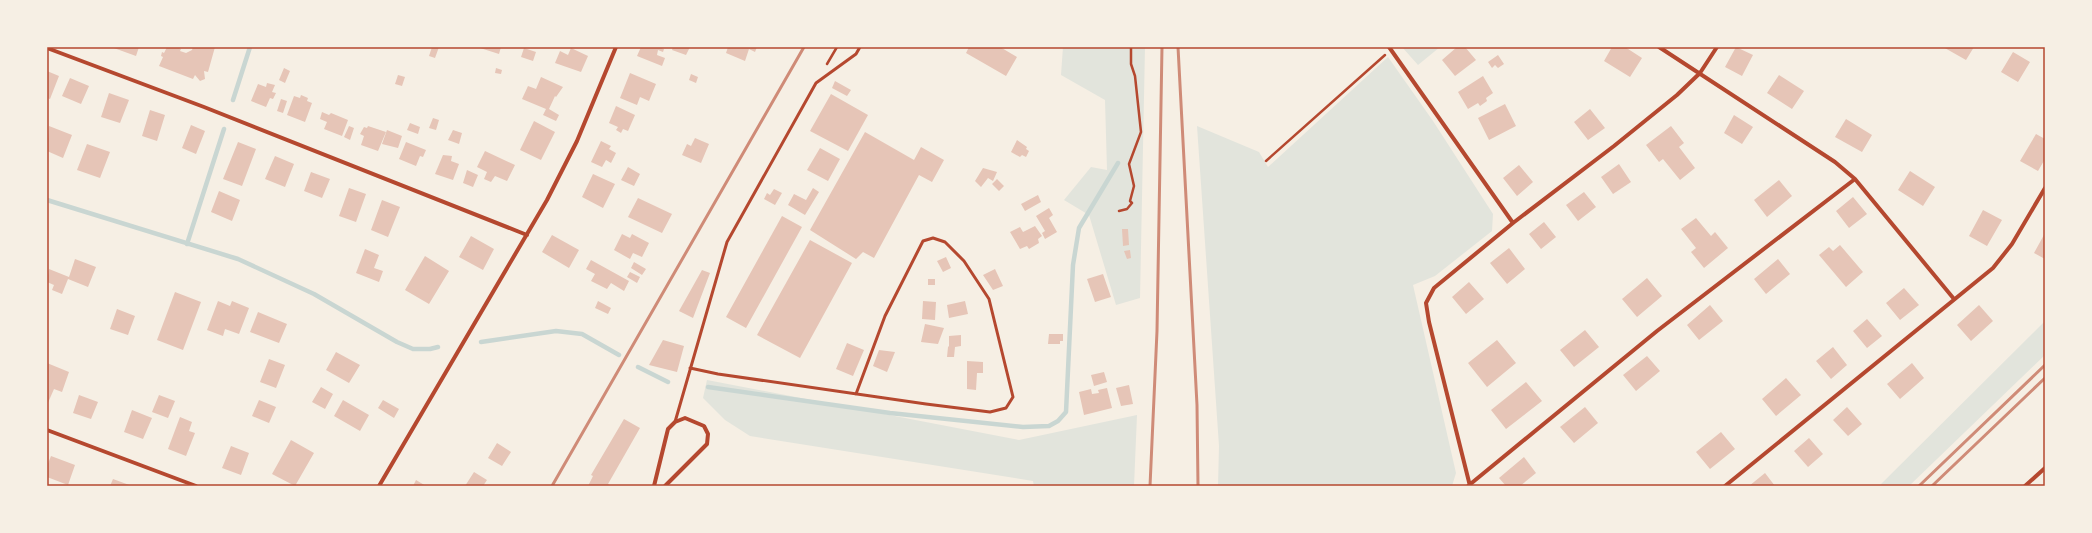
<svg xmlns="http://www.w3.org/2000/svg" width="2092" height="533" font-family="'Sofia Sans Condensed',sans-serif">
	<style>
		.green { fill: #e2e4dc }
		.lines { fill: none; stroke-linecap: round; stroke-linejoin: round }
		.stream { stroke: #c9d6d2; stroke-width: 4.5 }
		.building { fill: #e6c5b7 }
		.path { stroke: #b5482f; stroke-width: 2.5 }
		.service { stroke: #b5482f; stroke-width: 3 }
		.minor { stroke: #b5482f; stroke-width: 4 }
		.rail { stroke: #cf8b77; stroke-width: 3 }
		.neatline { fill: none; stroke: #b5482f; stroke-width: 1.5 }
	</style>
	<rect width="100%" height="100%" fill="#f6efe4"/>
	<path class="green" d="M 1063,47 L 1145,47 L 1140,298 L 1116,305 L 1089,215 L 1064,200 L 1091,167 L 1107,170 L 1105,100 L 1061,75 Z
		M 1402,47 L 1440,47 L 1418,65 Z
		M 1388,57 L 1433,121 L 1493,214 L 1492,231 L 1435,276 L 1413,285 L 1456,473 L 1452,486 L 1218,486 L 1219,446 L 1197,126 L 1259,152 L 1268,167 Z
		M 2045,321 L 2045,355 L 1909,486 L 1879,486 Z
		M 707,380 L 1019,440 L 1137,415 L 1134,486 L 1034,486 L 1033,481 L 750,436 L 725,420 L 703,398 Z"/>
	<g class="lines">
		<path class="stream" d="M 233,100 L 250,47
			M 47,200 L 238,259 L 314,294 L 397,342 L 413,349 L 430,349 L 438,347
			M 187,244 L 224,129
			M 481,342 L 556,331 L 582,334 L 619,355
			M 638,367 L 668,382
			M 708,387 L 890,413 L 1023,427 L 1049,426 L 1058,421 L 1066,412 L 1073,265 L 1079,228 L 1118,163"/>
	</g>
	<path class="building" d="M 111,47 L 139,47 L 136,56 Z
		M 167,47 L 177,47 L 181,49 L 180,51 L 186,53 L 192,50 L 193,47 L 215,47 L 208,72 L 204,71 L 205,79 L 200,81 L 195,75 L 193,79 L 159,66 L 163,57 L 161,56 L 162,52 L 164,53 Z
		M 432,47 L 439,47 L 435,58 L 429,56 Z
		M 477,47 L 501,47 L 499,54 Z
		M 641,47 L 659,47 L 664,49 L 663,52 L 658,50 L 657,55 L 665,58 L 662,66 L 637,56 Z
		M 673,47 L 690,47 L 686,55 L 672,50 Z
		M 728,47 L 757,47 L 755,52 L 749,49 L 745,61 L 726,53 Z
		M 969,47 L 1000,47 L 1017,57 L 1006,76 L 966,53 Z
		M 1457,47 L 1465,47 L 1476,60 L 1455,76 L 1442,60 Z
		M 1612,47 L 1625,47 L 1642,58 L 1630,77 L 1604,61 Z
		M 1736,47 L 1753,55 L 1742,76 L 1725,67 Z
		M 1943,47 L 1974,47 L 1966,60 Z
		M 524,48 L 536,52 L 533,61 L 521,57 Z
		M 571,48 L 588,56 L 581,72 L 555,63 L 560,51 L 568,55 Z
		M 2013,52 L 2030,62 L 2018,82 L 2001,72 Z
		M 1498,55 L 1504,64 L 1498,68 L 1495,65 L 1492,68 L 1488,62 Z
		M 284,68 L 290,71 L 285,83 L 279,80 Z
		M 496,68 L 502,70 L 501,74 L 495,73 Z
		M 47,71 L 59,76 L 50,99 L 47,98 Z
		M 630,73 L 656,84 L 649,101 L 640,97 L 637,105 L 620,98 Z
		M 691,74 L 698,77 L 696,83 L 689,80 Z
		M 398,75 L 405,77 L 402,86 L 395,84 Z
		M 1779,75 L 1804,91 L 1792,109 L 1767,93 Z
		M 1483,76 L 1493,93 L 1486,98 L 1487,101 L 1480,106 L 1478,103 L 1468,109 L 1458,92 Z
		M 541,77 L 563,87 L 556,97 L 555,96 L 549,109 L 559,115 L 556,121 L 543,115 L 546,109 L 522,99 L 528,86 L 536,89 Z
		M 70,78 L 89,86 L 81,104 L 62,96 Z
		M 835,81 L 851,90 L 847,96 L 832,88 Z
		M 267,83 L 275,85 L 272,92 L 276,93 L 273,99 L 270,98 L 266,107 L 251,101 L 258,84 L 266,87 Z
		M 109,93 L 129,100 L 120,123 L 101,117 Z
		M 831,94 L 868,115 L 848,151 L 810,131 Z
		M 301,95 L 308,98 L 307,101 L 312,103 L 305,122 L 287,115 L 294,96 L 300,98 Z
		M 281,99 L 287,101 L 283,113 L 277,111 Z
		M 1505,104 L 1516,126 L 1489,140 L 1478,118 Z
		M 616,106 L 635,115 L 628,131 L 623,129 L 621,133 L 616,130 L 618,127 L 609,123 Z
		M 1590,109 L 1605,128 L 1588,140 L 1574,122 Z
		M 150,110 L 165,115 L 157,141 L 142,136 Z
		M 322,112 L 329,115 L 331,113 L 348,120 L 342,136 L 324,129 L 327,122 L 320,119 Z
		M 1734,115 L 1753,127 L 1742,144 L 1724,133 Z
		M 433,118 L 439,120 L 436,130 L 429,128 Z
		M 1846,119 L 1872,135 L 1862,152 L 1835,137 Z
		M 534,121 L 555,132 L 541,160 L 520,150 Z
		M 410,123 L 420,127 L 418,134 L 407,130 Z
		M 191,125 L 205,131 L 196,154 L 182,148 Z
		M 49,126 L 72,135 L 63,158 L 47,151 Z
		M 349,126 L 354,128 L 350,140 L 344,137 Z
		M 368,126 L 386,132 L 378,151 L 361,145 L 364,136 L 360,134 L 364,127 L 367,128 Z
		M 1671,126 L 1684,143 L 1679,147 L 1695,168 L 1680,180 L 1663,159 L 1659,162 L 1646,145 Z
		M 387,130 L 402,136 L 398,148 L 382,144 Z
		M 453,130 L 462,133 L 459,144 L 448,140 Z
		M 865,132 L 914,160 L 921,147 L 944,160 L 932,182 L 919,175 L 874,258 L 863,252 L 856,259 L 810,230 Z
		M 2036,134 L 2045,139 L 2045,159 L 2038,171 L 2020,161 Z
		M 695,138 L 709,144 L 701,163 L 682,155 L 687,144 L 691,146 Z
		M 1017,140 L 1027,147 L 1026,149 L 1029,151 L 1026,157 L 1022,155 L 1020,157 L 1011,152 Z
		M 601,141 L 611,146 L 609,149 L 616,153 L 611,163 L 606,160 L 602,167 L 591,162 Z
		M 238,142 L 256,149 L 242,186 L 223,179 Z
		M 406,142 L 426,150 L 423,157 L 420,156 L 416,166 L 399,159 Z
		M 87,144 L 110,152 L 100,178 L 77,170 Z
		M 820,148 L 840,159 L 828,181 L 807,170 Z
		M 485,151 L 515,165 L 507,181 L 495,176 L 491,182 L 484,179 L 487,172 L 477,167 Z
		M 443,155 L 452,156 L 451,161 L 459,164 L 453,180 L 435,174 Z
		M 275,156 L 294,164 L 285,187 L 265,179 Z
		M 1619,164 L 1631,182 L 1613,194 L 1601,177 Z
		M 1519,165 L 1533,182 L 1517,196 L 1503,178 Z
		M 628,167 L 640,174 L 634,186 L 621,180 Z
		M 983,168 L 997,172 L 993,181 L 988,178 L 981,187 L 975,181 Z
		M 467,170 L 478,175 L 473,187 L 463,183 Z
		M 1910,171 L 1935,187 L 1923,206 L 1898,190 Z
		M 311,172 L 330,179 L 322,198 L 304,191 Z
		M 593,174 L 615,184 L 603,208 L 582,197 Z
		M 997,179 L 1004,186 L 999,191 L 992,184 Z
		M 1779,180 L 1792,196 L 1767,217 L 1754,200 Z
		M 349,188 L 366,194 L 356,222 L 339,216 Z
		M 813,188 L 819,192 L 805,215 L 788,205 L 794,194 L 806,200 Z
		M 774,189 L 782,193 L 775,205 L 764,199 L 767,193 L 770,195 Z
		M 219,191 L 240,200 L 232,221 L 211,212 Z
		M 1584,192 L 1596,207 L 1578,221 L 1566,205 Z
		M 1038,195 L 1041,202 L 1025,211 L 1021,204 Z
		M 1853,197 L 1867,214 L 1849,228 L 1836,211 Z
		M 638,198 L 672,214 L 662,233 L 628,217 Z
		M 382,200 L 400,207 L 388,237 L 371,230 Z
		M 1049,208 L 1053,215 L 1049,218 L 1057,232 L 1045,239 L 1042,233 L 1045,231 L 1036,216 Z
		M 1983,210 L 2002,220 L 1987,246 L 1969,236 Z
		M 782,216 L 802,227 L 746,328 L 726,317 Z
		M 1696,218 L 1711,236 L 1715,232 L 1728,248 L 1704,268 L 1691,252 L 1696,248 L 1681,229 Z
		M 1544,222 L 1556,237 L 1541,249 L 1529,234 Z
		M 1035,226 L 1042,236 L 1038,239 L 1039,243 L 1029,249 L 1027,246 L 1020,249 L 1010,232 L 1020,227 L 1023,232 Z
		M 1122,229 L 1128,229 L 1129,245 L 1123,246 Z
		M 2045,233 L 2045,259 L 2034,253 Z
		M 622,234 L 630,238 L 632,234 L 649,243 L 642,257 L 633,253 L 630,259 L 614,250 Z
		M 552,235 L 579,250 L 569,268 L 542,252 Z
		M 471,236 L 494,249 L 483,270 L 459,257 Z
		M 810,240 L 852,263 L 800,358 L 757,335 Z
		M 1840,245 L 1863,272 L 1846,287 L 1819,255 L 1829,247 L 1833,251 Z
		M 1509,248 L 1525,269 L 1507,284 L 1490,263 Z
		M 365,249 L 379,255 L 374,268 L 383,271 L 379,282 L 356,273 Z
		M 1130,250 L 1131,258 L 1127,259 L 1124,251 Z
		M 425,256 L 449,271 L 429,304 L 405,290 Z
		M 946,257 L 951,268 L 943,272 L 937,261 Z
		M 75,259 L 96,267 L 88,287 L 68,279 L 62,294 L 52,290 L 54,285 L 47,282 L 49,269 L 69,277 Z
		M 1778,259 L 1790,274 L 1766,294 L 1754,279 Z
		M 591,260 L 629,281 L 624,291 L 611,283 L 607,289 L 591,281 L 595,274 L 586,269 Z
		M 634,262 L 646,269 L 642,275 L 631,268 Z
		M 995,269 L 1003,286 L 993,290 L 983,275 Z
		M 702,270 L 710,273 L 693,318 L 679,311 Z
		M 630,272 L 640,277 L 637,283 L 627,277 Z
		M 1103,274 L 1111,297 L 1095,302 L 1087,279 Z
		M 1647,278 L 1662,296 L 1637,317 L 1622,299 Z
		M 928,279 L 935,279 L 935,285 L 928,285 Z
		M 1469,282 L 1484,299 L 1466,314 L 1452,297 Z
		M 1904,288 L 1919,305 L 1900,320 L 1886,303 Z
		M 175,292 L 201,302 L 183,350 L 157,340 Z
		M 218,301 L 230,306 L 232,301 L 249,308 L 239,334 L 225,329 L 223,336 L 207,330 Z
		M 598,301 L 611,308 L 608,314 L 595,308 Z
		M 923,301 L 936,302 L 935,320 L 922,319 Z
		M 965,301 L 968,314 L 949,318 L 947,305 Z
		M 1710,305 L 1723,321 L 1699,340 L 1687,325 Z
		M 1979,305 L 1993,321 L 1971,341 L 1957,325 Z
		M 117,309 L 135,316 L 128,335 L 110,329 Z
		M 258,312 L 287,324 L 279,343 L 250,332 Z
		M 1867,319 L 1882,336 L 1867,348 L 1853,331 Z
		M 925,324 L 944,328 L 938,344 L 921,342 Z
		M 1585,330 L 1599,347 L 1574,367 L 1560,350 Z
		M 1049,334 L 1063,334 L 1063,341 L 1060,341 L 1060,344 L 1048,344 Z
		M 961,335 L 961,346 L 955,347 L 954,357 L 947,357 L 948,347 L 949,346 L 949,336 Z
		M 663,340 L 684,346 L 677,372 L 649,365 Z
		M 1497,340 L 1516,363 L 1487,387 L 1468,363 Z
		M 847,343 L 864,350 L 853,376 L 836,369 Z
		M 1833,347 L 1847,365 L 1831,379 L 1816,361 Z
		M 879,350 L 895,352 L 887,372 L 873,366 Z
		M 336,352 L 360,365 L 349,383 L 326,370 Z
		M 1647,356 L 1660,371 L 1636,391 L 1623,375 Z
		M 269,359 L 285,365 L 276,388 L 260,382 Z
		M 967,361 L 983,362 L 983,373 L 977,373 L 976,390 L 967,389 Z
		M 47,363 L 69,372 L 62,392 L 54,389 L 47,405 Z
		M 1912,363 L 1924,378 L 1900,399 L 1887,384 Z
		M 1104,372 L 1107,382 L 1094,386 L 1091,375 Z
		M 1786,378 L 1801,395 L 1776,416 L 1762,399 Z
		M 1526,382 L 1542,401 L 1506,429 L 1491,410 Z
		M 1129,385 L 1133,404 L 1121,406 L 1116,388 Z
		M 321,387 L 333,394 L 325,409 L 312,402 Z
		M 1107,388 L 1112,408 L 1084,415 L 1079,392 L 1091,389 L 1092,394 L 1099,393 L 1098,390 Z
		M 79,395 L 98,402 L 91,419 L 73,413 Z
		M 159,395 L 175,401 L 168,418 L 152,412 Z
		M 259,400 L 276,407 L 269,423 L 252,416 Z
		M 343,400 L 369,415 L 360,431 L 334,416 Z
		M 383,400 L 399,409 L 394,418 L 378,408 Z
		M 1585,407 L 1598,423 L 1574,443 L 1560,427 Z
		M 1847,407 L 1862,424 L 1848,436 L 1833,420 Z
		M 132,410 L 152,418 L 143,439 L 124,432 Z
		M 180,417 L 192,422 L 189,431 L 195,433 L 186,456 L 168,449 Z
		M 624,419 L 640,428 L 608,484 L 611,486 L 588,486 L 593,476 L 591,475 Z
		M 1721,432 L 1735,449 L 1710,469 L 1696,452 Z
		M 1809,438 L 1823,454 L 1808,467 L 1794,451 Z
		M 291,440 L 314,453 L 295,486 L 272,474 Z
		M 497,443 L 511,452 L 502,466 L 488,458 Z
		M 231,446 L 249,453 L 241,475 L 222,468 Z
		M 51,456 L 75,465 L 68,485 L 47,477 L 47,466 Z
		M 1524,457 L 1536,473 L 1520,486 L 1506,486 L 1499,478 Z
		M 474,472 L 487,480 L 483,486 L 465,486 Z
		M 1765,473 L 1775,486 L 1749,486 Z
		M 113,479 L 132,486 L 110,486 Z
		M 416,480 L 426,486 L 413,486 Z"/>
	<g class="lines">
		<path class="path" d="M 827,64 L 837,47
			M 1266,161 L 1385,55
			M 1119,211 L 1127,209 L 1132,203 L 1130,201 L 1134,186 L 1129,164 L 1141,132 L 1135,76 L 1131,64 L 1131,47"/>
		<path class="service" d="M 690,368 L 718,374 L 926,404 L 990,412 L 1006,408 L 1013,397 L 989,299 L 964,261 L 945,242 L 933,238 L 923,241 L 885,316 L 856,394
			M 675,422 L 727,242 L 816,83 L 856,54 L 860,47"/>
		<path class="minor" d="M 1389,47 L 1513,223
			M 1659,47 L 1835,162 L 1855,179 L 1954,299
			M 47,48 L 204,107 L 527,235
			M 47,430 L 196,486
			M 379,486 L 547,200 L 577,141 L 616,47
			M 654,486 L 668,429 L 675,422 L 685,418 L 704,426 L 708,434 L 707,444 L 665,486
			M 1468,486 L 1657,331 L 1855,179
			M 1470,486 L 1429,322 L 1426,303 L 1434,288 L 1513,223 L 1614,146 L 1677,95 L 1700,73 L 1717,47
			M 1725,486 L 1993,268 L 2012,244 L 2045,188
			M 2025,486 L 2045,468"/>
		<path class="rail" d="M 1178,47 L 1197,405 L 1198,486
			M 552,486 L 804,47
			M 1150,486 L 1157,331 L 1162,47
			M 1919,486 L 2045,365
			M 1932,486 L 2045,378"/>
	</g>
	<rect width="2092" height="533" fill="none" stroke="#f6efe4" stroke-width="96"/>
	<rect x="48" y="48" width="1996" height="437" class="neatline"/>
</svg>
